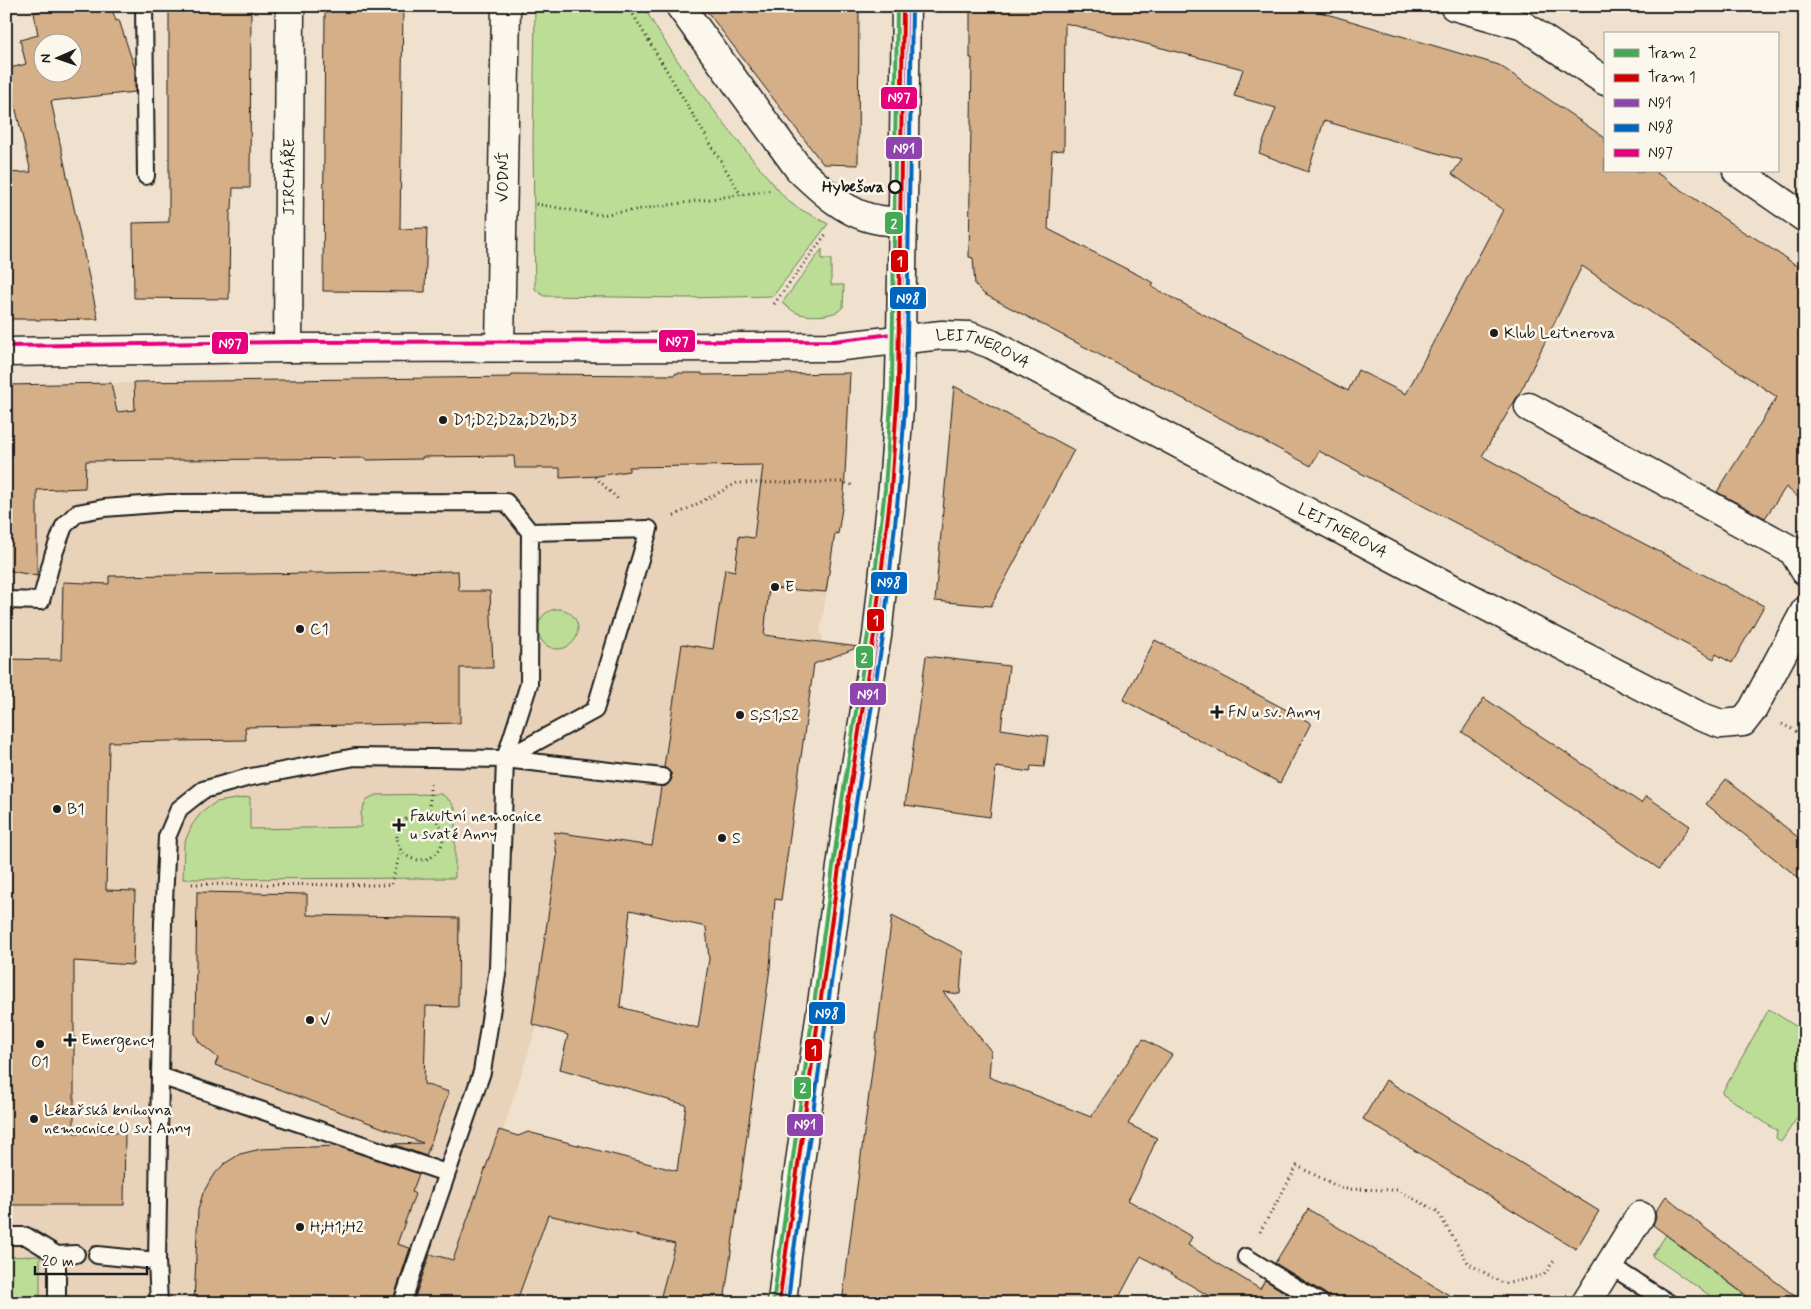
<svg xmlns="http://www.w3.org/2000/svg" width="1811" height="1309" font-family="Mynerve,sans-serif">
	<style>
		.built { fill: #e8d2b9 }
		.green { fill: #bcdd96; stroke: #6c7c59 }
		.building { fill: #d5af87; stroke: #1c1c1c; fill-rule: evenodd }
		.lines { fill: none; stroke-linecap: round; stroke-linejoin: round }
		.lane-casing { stroke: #1c1c1c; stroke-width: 20 }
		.street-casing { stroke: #1c1c1c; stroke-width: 31 }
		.secondary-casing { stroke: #1c1c1c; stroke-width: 31 }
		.path { stroke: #1c1c1c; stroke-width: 3; stroke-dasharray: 1 4; stroke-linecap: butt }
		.lane { stroke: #fbf7ec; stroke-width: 16 }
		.street { stroke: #fbf7ec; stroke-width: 28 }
		.secondary { stroke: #fbf7ec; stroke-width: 28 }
		.bus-1-casing { stroke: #fbf7ec; stroke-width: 8 }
		.bus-2-casing { stroke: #fbf7ec; stroke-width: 8 }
		.bus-3-casing { stroke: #fbf7ec; stroke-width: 8 }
		.bus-1 { stroke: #8e44ad; stroke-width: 4 }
		.bus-2 { stroke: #0065bd; stroke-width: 4 }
		.bus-3 { stroke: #e5007d; stroke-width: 4 }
		.tram-1-casing { stroke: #fbf7ec; stroke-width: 8 }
		.tram-2-casing { stroke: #fbf7ec; stroke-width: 8 }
		.tram-1 { stroke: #45a956; stroke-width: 4 }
		.tram-2 { stroke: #d40000; stroke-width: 4 }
		.stop-dot { fill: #fbf7ec; stroke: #1c1c1c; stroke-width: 2.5 }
		.poi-dot { fill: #1c1c1c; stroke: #fbf7ec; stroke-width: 2 }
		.labels { text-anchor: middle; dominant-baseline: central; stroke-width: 5; stroke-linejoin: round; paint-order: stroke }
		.street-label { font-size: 16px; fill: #1c1c1c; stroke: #fbf7ec }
		.stop-label { font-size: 16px; font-weight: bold; fill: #1c1c1c; stroke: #fbf7ec; text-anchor: end }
		.poi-label { font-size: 16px; fill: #1c1c1c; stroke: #fbf7ec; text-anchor: start }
		.line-badge { stroke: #fbf7ec; stroke-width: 2 }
		.badge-label { font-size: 14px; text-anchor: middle; font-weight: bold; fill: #fff }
	</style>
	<rect width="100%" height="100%" fill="#f0e1ce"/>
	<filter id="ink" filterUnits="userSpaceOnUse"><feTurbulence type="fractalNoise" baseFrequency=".02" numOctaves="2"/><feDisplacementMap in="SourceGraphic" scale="10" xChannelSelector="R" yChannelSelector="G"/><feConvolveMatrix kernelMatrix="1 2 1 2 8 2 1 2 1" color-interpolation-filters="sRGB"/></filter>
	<g filter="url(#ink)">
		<path class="built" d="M 676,373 L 702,373 L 702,375 L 850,373 L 846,465 L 843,466 L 836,533 L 820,634 L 823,635 L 818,663 L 814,665 L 781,900 L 557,856 L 532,1024 L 537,1026 L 503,1131 L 499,1130 L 490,1159 L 736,1219 L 724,1303 L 6,1303 L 6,385 L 511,377 L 512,374 L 675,375 Z"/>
		<path class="green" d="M 535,6 L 643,6 C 683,75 734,138 786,199 L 796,207 L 828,224 L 773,296 L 688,298 L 544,296 L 535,289 L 533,144 Z
			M 822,249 L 822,259 L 831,259 L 831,285 L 844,285 L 843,307 C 836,317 811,317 800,314 C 793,312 788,307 782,303 Z
			M538 629a20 20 0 1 1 40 0a20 20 0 1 1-40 0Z
			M 441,794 L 449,800 L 455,808 L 455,878 L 183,879 L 184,844 L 192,825 L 201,813 L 216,802 L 250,797 L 250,829 L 361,827 L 361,813 L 367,799 L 376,795 Z
			M 1769,1009 L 1803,1031 C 1799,1037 1799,1042 1805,1047 L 1805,1106 L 1781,1142 L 1776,1138 L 1777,1131 L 1722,1093 Z
			M 1666,1235 L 1755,1303 L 1721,1303 L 1652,1256 Z
			M 40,1256 L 40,1303 L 6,1303 L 6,1257 Z"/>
		<path class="building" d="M 49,6 L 111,6 L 116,21 L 119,20 L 135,69 L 135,92 L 51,101 L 98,319 L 36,320 L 36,319 L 6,319 L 6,173 L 31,172 L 6,69 L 26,64 L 20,40 L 38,35 L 34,13 ZM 42,42 L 72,42 L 72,72 L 42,72 Z
			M 169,6 L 251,6 L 250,188 L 233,188 L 232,210 L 230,211 L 229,299 L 134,298 L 133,223 L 169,222 Z
			M 325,6 L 403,6 L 400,229 L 427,228 L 425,292 L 323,291 Z
			M 703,6 L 859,6 L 858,165 L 823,164 Z
			M 970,6 L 1300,6 L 1499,65 L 1605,138 L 1605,171 L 1654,171 L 1748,235 L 1749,234 L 1805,271 L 1805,503 L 1786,487 L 1765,518 L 1717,492 L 1777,397 L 1582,266 L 1523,387 L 1482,456 L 1579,510 L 1764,606 L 1732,663 L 1716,654 L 1714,659 L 1319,451 L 1311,466 L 984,294 L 975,285 L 973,258 L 969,257 L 972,58 L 970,58 ZM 1065,23 L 1243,69 L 1234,96 L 1276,108 L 1259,153 L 1308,172 L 1324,121 L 1462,160 L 1452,174 L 1503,210 L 1406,394 L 1358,370 L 1348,391 L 1152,287 L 1154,283 L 1048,229 L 1052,151 L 1064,150 Z
			M 676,373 L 702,373 L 702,375 L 850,373 L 844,495 L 838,534 L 835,533 L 826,592 L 769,588 L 764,635 L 859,647 L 814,664 L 781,900 L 775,899 L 770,968 L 724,1303 L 659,1303 L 675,1244 L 548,1215 L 516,1303 L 413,1303 L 430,1254 L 453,1260 L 499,1130 L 518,1136 L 528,1132 L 677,1171 L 686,1105 L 560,1069 L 568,1035 L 532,1024 L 557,856 L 554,832 L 652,846 L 661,787 L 666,786 L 672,779 L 671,773 L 664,767 L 682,644 L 713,649 L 725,569 L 735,571 L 739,536 L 754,538 L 763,465 L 629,467 L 629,471 L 598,476 L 560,478 L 560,468 L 515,468 L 514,456 L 422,457 L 422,459 L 366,460 L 366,458 L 86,461 L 85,488 L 37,490 L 37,576 L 6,570 L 6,385 L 111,383 L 117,412 L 135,410 L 134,382 L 511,377 L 512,374 L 675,375 ZM 630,910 L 706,927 L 709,959 L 698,1028 L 620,1007 Z
			M 954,386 L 1074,450 L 991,606 L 935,601 Z
			M 458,571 L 459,591 L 490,591 L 493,668 L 460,668 L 460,723 L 245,727 L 246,740 L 109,742 L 106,890 L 135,891 L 133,965 L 74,961 L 74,1133 L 125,1132 L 124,1205 L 6,1205 L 6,659 L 61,660 L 63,582 L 109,584 L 109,576 Z
			M 1155,640 L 1311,723 L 1280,783 L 1123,700 Z
			M 926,656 L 1009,666 L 1001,729 L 1048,736 L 1044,767 L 1031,766 L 1030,772 L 996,767 L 990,817 L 905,805 Z
			M 1484,698 L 1641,803 L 1646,796 L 1690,826 L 1659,869 L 1462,732 Z
			M 1726,779 L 1805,843 L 1805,883 L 1706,804 Z
			M 197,892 L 307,894 L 307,915 L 459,918 L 458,1007 L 426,1006 L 424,1084 L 449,1092 L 426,1156 L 393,1144 L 423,1143 L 215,1065 L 218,1058 L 199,1042 L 195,1033 Z
			M 892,916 L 963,952 L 960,994 L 943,992 L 991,1051 L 989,1077 L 1091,1117 L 1143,1039 L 1172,1055 L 1147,1091 L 1128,1124 L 1157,1138 L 1137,1184 L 1128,1200 L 1192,1237 L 1188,1245 L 1260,1289 L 1265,1280 L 1301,1303 L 1221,1303 L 1141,1256 L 1116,1303 L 842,1303 Z
			M 1386,1080 L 1599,1211 L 1576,1249 L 1363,1119 Z
			M 337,1146 L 419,1174 L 412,1192 L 415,1194 L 397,1244 L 410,1248 L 392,1303 L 194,1303 L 198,1210 L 203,1193 L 212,1177 L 224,1164 L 240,1154 L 261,1149 Z
			M 1666,1196 L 1697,1222 L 1804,1303 L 1756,1303 L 1653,1225 L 1656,1217 L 1655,1212 Z
			M 1308,1209 L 1462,1303 L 1331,1303 L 1326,1294 L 1275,1263 Z"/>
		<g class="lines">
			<defs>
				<path id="lane" d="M 144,6 L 146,176
					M 6,600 L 41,601 L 53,556 L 64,526 L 77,513 L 104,508 L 169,503 L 506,502 L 530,532 L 529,684 L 505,759 L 498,968 L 482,1072 L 402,1303
					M 505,759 L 595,710 L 649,529 L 530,532
					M 160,1076 L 163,923 L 167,837 L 179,809 L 203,790 L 246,778 L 355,757 L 505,759 L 662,777
					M 6,1236 L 26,1236 L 57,1255 L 76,1254
					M 57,1255 L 57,1303
					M 97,1255 L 157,1261
					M 1246,1257 L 1321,1303
					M 1609,1265 L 1669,1303
					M 159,1303 L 157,1261 L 160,1076 L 446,1173"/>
				<g id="street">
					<path d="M 680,6 L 799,169 C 821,190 848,216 880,220 C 888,221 896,221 903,222"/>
					<path d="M 1454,6 L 1524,26 L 1605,81"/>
					<path d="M 1737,171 L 1805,218"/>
					<path id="s1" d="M 500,347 L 506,6"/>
					<path id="s2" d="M 288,348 L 290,6"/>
					<path id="s3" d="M 6,352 L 288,348 L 834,347 L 942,335 L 969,336 L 991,344 L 1428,576 L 1699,716 L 1721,724 L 1743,722 L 1753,709 L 1805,611"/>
					<path d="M 1529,407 L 1793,551 L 1805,571"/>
					<path d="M 1586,1303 L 1640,1216"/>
				</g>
				<path id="secondary" d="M 782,1303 L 787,1256 L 850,802 L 877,636 L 893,486 L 899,408 L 901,339 L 906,6"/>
			</defs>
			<use href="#lane" class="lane-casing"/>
			<use href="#street" class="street-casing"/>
			<use href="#secondary" class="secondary-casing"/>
			<path class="path" d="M 628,6 L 741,195
				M 536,204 L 600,215 L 772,190
				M 774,304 L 826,234
				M 595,477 L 620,501
				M 674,516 L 737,483 L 841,482 L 852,485
				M 1782,724 L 1805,736
				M 430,784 L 430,816
				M397 837a23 23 0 1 1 46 0a23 23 0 1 1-46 0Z
				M 192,884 L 391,885 L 401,851
				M 1260,1232 L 1297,1166 L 1343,1189 L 1397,1190 L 1437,1211 L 1469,1264 L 1505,1284 L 1544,1275 L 1555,1259"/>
			<use href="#lane" class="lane"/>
			<use href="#street" class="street"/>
			<use href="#secondary" class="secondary"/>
			<defs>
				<path id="bus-1" d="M 782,1303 L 787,1256 L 850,802 L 877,636 L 893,486 L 899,408 L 901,339 L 906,6"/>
				<path id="bus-2" d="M 788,1303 L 793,1257 L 856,803 L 883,637 L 899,487 L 905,408 L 907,339 L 912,6"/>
				<path id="bus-3" d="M 895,339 L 900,6
					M 6,346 L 288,342 L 834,341 L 900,333"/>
			</defs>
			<use href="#bus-1" class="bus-1-casing"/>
			<use href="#bus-2" class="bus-2-casing"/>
			<use href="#bus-3" class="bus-3-casing"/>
			<use href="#bus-1" class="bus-1"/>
			<use href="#bus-2" class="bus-2"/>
			<use href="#bus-3" class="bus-3"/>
			<defs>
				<path id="tram-1" d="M 773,1303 L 842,801 L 868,634 L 885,489 L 892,388 L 897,6"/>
				<path id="tram-2" d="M 779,1303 L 848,802 L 874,635 L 891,490 L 898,388 L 903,6"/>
			</defs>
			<use href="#tram-1" class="tram-1-casing"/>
			<use href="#tram-2" class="tram-2-casing"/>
			<use href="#tram-1" class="tram-1"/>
			<use href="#tram-2" class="tram-2"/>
		</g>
	</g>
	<circle class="stop-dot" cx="895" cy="187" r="6"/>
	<g class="poi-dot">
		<circle cx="1494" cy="333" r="5"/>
		<circle cx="443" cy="420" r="5"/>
		<circle cx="775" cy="587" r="5"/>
		<circle cx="300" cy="629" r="5"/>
		<path d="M1214.5 704.5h5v5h5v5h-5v5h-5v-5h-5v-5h5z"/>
		<circle cx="740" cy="715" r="5"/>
		<circle cx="57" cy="809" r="5"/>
		<path d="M396.5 817.5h5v5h5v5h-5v5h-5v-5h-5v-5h5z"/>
		<circle cx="722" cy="838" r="5"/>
		<circle cx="310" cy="1020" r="5"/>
		<path d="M67.5 1032.5h5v5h5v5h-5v5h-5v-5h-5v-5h5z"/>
		<circle cx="40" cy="1044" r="5"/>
		<circle cx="34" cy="1119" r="5"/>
		<circle cx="300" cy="1227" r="5"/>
	</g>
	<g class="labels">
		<g class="street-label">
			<text stroke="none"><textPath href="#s2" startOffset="171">JIRCHÁŘE</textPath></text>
			<text stroke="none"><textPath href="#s1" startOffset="170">VODNÍ</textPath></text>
			<text stroke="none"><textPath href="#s3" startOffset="980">LEITNEROVA</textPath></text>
			<text stroke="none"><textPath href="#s3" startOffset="1385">LEITNEROVA</textPath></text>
		</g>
		<g class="stop-label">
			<text x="884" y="187">Hybešova</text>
		</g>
		<g class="poi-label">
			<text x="1504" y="333">Klub Leitnerova</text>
			<text x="453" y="420">D1;D2;D2a;D2b;D3</text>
			<text x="785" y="587">E</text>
			<text x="310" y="629">C1</text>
			<text x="1228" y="712">FN u sv. Anny</text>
			<text x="750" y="715">S;S1;S2</text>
			<text x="67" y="809">B1</text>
			<text x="410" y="816">Fakultní nemocnice<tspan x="410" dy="18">u svaté Anny</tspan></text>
			<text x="732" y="838">S</text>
			<text x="320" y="1020">V</text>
			<text x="81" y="1040">Emergency</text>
			<text x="40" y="1062" text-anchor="middle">O1</text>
			<text x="44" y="1110">Lékařská knihovna<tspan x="44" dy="18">nemocnice U sv. Anny</tspan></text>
			<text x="310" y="1227">H;H1;H2</text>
		</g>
	</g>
	<g class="line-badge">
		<rect x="880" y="86" width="38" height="24" rx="5" fill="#e5007d"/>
		<rect x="885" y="136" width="38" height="24" rx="5" fill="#8e44ad"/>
		<rect x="884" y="211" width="20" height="24" rx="5" fill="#45a956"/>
		<rect x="890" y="249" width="19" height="24" rx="5" fill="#d40000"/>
		<rect x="889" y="286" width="38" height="24" rx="5" fill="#0065bd"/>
		<rect x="658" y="329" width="38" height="24" rx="5" fill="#e5007d"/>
		<rect x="211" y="331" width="38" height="24" rx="5" fill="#e5007d"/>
		<rect x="870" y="571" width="38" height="24" rx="5" fill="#0065bd"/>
		<rect x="866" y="608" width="19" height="24" rx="5" fill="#d40000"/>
		<rect x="855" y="645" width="19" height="24" rx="5" fill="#45a956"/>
		<rect x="849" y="682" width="38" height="24" rx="5" fill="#8e44ad"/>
		<rect x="808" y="1001" width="38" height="24" rx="5" fill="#0065bd"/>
		<rect x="804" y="1038" width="19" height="24" rx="5" fill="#d40000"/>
		<rect x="793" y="1076" width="19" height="24" rx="5" fill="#45a956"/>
		<rect x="786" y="1113" width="38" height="24" rx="5" fill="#8e44ad"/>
	</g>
	<g class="badge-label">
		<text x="899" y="102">N97</text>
		<text x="904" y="153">N91</text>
		<text x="894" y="228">2</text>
		<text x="900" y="266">1</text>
		<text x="908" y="303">N98</text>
		<text x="677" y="346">N97</text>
		<text x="230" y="348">N97</text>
		<text x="889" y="587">N98</text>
		<text x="876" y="625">1</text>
		<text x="864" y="662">2</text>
		<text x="868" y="699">N91</text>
		<text x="827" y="1018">N98</text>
		<text x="814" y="1055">1</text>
		<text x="803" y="1092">2</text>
		<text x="805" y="1129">N91</text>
	</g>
	<rect width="1811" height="1309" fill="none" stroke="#fbf7ec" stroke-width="25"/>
	<rect x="12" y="12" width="1786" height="1284" fill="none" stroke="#1c1c1c" stroke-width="2" filter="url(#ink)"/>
	<rect x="1604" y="32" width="175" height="140" fill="#fbf7ec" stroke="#a29f99"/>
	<rect x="1614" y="49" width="25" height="8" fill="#45a956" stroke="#a29f99"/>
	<text x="1648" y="58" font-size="15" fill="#1c1c1c">Tram 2</text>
	<rect x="1614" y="74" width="25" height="8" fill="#d40000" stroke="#a29f99"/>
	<text x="1648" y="82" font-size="15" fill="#1c1c1c">Tram 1</text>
	<rect x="1614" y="99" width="25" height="8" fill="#8e44ad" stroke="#a29f99"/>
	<text x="1648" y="108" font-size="15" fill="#1c1c1c">N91</text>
	<rect x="1614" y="124" width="25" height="8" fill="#0065bd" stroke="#a29f99"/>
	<text x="1648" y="132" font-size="15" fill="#1c1c1c">N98</text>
	<rect x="1614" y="149" width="25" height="8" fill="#e5007d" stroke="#a29f99"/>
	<text x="1648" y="158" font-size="15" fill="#1c1c1c">N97</text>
	<g transform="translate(58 58) rotate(268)"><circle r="24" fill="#fbf7ec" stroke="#a29f99"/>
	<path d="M0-4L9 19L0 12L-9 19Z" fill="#1c1c1c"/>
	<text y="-8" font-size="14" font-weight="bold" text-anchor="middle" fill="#1c1c1c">N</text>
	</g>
	<path d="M35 1266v8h112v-8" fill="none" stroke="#1c1c1c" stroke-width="2.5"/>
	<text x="42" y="1266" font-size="15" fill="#1c1c1c" stroke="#fbf7ec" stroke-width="4" paint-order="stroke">20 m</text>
</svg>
